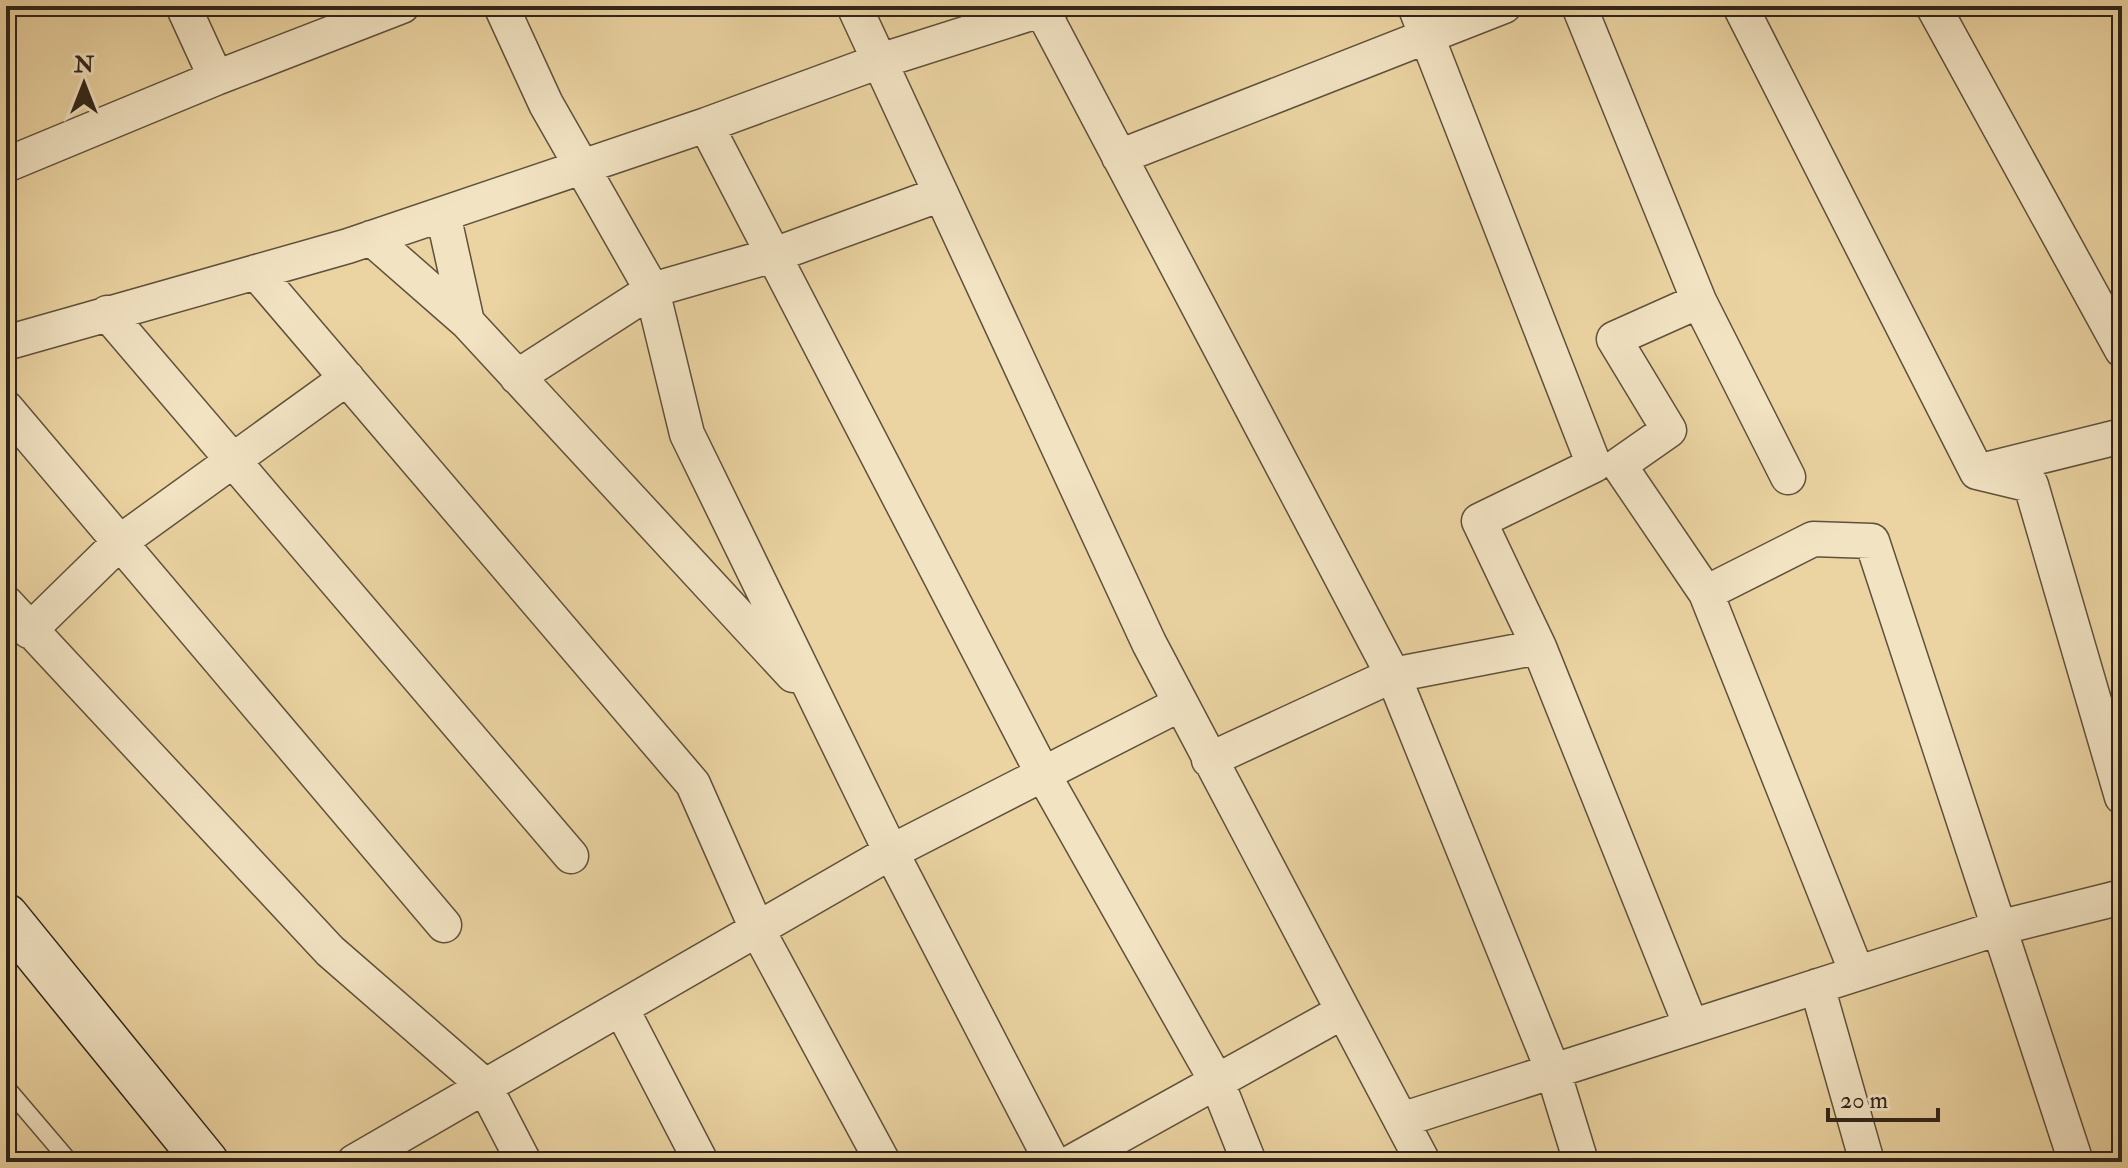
<svg xmlns="http://www.w3.org/2000/svg" width="2128" height="1168" font-family="'IM FELL Double Pica',serif">
	<style>
		.lines { fill: none; stroke-linecap: round; stroke-linejoin: round }
		.lane-casing { stroke: #5f513c; stroke-width: 19 }
		.street-casing { stroke: #5f513c; stroke-width: 37 }
		.secondary-casing { stroke: #30251a; stroke-width: 47 }
		.lane { stroke: #f2e3c3; stroke-width: 16 }
		.street { stroke: #f2e3c3; stroke-width: 34 }
		.secondary { stroke: #f2e3c3; stroke-width: 44 }
	</style>
	<rect width="100%" height="100%" fill="#ebd4a2"/>
	<filter id="stains"><feTurbulence type="fractalNoise" baseFrequency=".0025" numOctaves="4"/><feColorMatrix values="0 0 0 0 .2 0 0 0 0 .09 0 0 0 0 .02 0 0 0 .5 -.17"/></filter>
	<radialGradient id="worn" r=".72"><stop offset=".6" stop-color="#630" stop-opacity="0"/><stop offset="1" stop-color="#630" stop-opacity=".3"/></radialGradient>
	<g class="lines">
		<defs>
			<path id="lane" d="M 6,1087 L 70,1162"/>
			<path id="street" d="M 501,6 L 546,104 L 652,290 L 687,434 L 891,852 L 1052,1162
				M 854,6 L 1149,643 L 1423,1162
				M 1415,6 L 1594,465 L 1479,521 L 1539,647 L 1691,1026
				M 1579,6 L 1699,301 L 1614,339 L 1669,430 L 1619,465 L 1706,593 L 1857,973
				M 1740,6 L 1977,472 L 2031,485 L 2122,797
				M 1933,6 L 2122,350
				M 1042,10 L 1393,675 L 1553,1071 L 1581,1162
				M 216,78 L 402,6
				M 706,125 L 1043,774 L 1217,1082 L 1249,1162
				M 1119,157 L 1504,6
				M 6,165 L 216,78 L 183,6
				M 443,214 L 467,322 L 793,675
				M 371,238 L 467,322
				M 256,272 L 693,784 L 757,929 L 883,1162
				M 1699,301 L 1788,477
				M 107,313 L 571,856
				M 6,343 L 348,246 L 706,125 L 880,61 L 1053,6
				M 517,377 L 652,290 L 774,255 L 941,194
				M 6,408 L 444,925
				M 1985,470 L 2122,436
				M 1706,593 L 1813,539 L 1872,541 L 2076,1162
				M 6,603 L 330,951 L 484,1085 L 524,1162
				M 29,631 L 120,542 L 347,378
				M 1209,760 L 1393,675 L 1539,647
				M 1817,986 L 1867,1162
				M 621,1008 L 701,1162
				M 1401,1120 L 2002,927 L 2122,897
				M 354,1162 L 891,852 L 1180,704
				M 1072,1162 L 1342,1012"/>
			<path id="secondary" d="M 6,916 L 206,1162"/>
		</defs>
		<use href="#lane" class="lane-casing"/>
		<use href="#street" class="street-casing"/>
		<use href="#secondary" class="secondary-casing"/>
		<use href="#lane" class="lane"/>
		<use href="#street" class="street"/>
		<use href="#secondary" class="secondary"/>
	</g>
	<rect width="2128" height="1168" fill="none" stroke="#ebd4a2" stroke-width="32"/>
	<rect x="8" y="8" width="2112" height="1152" fill="none" stroke="#30251a" stroke-width="4"/>
	<rect x="16" y="16" width="2096" height="1136" fill="none" stroke="#30251a" stroke-width="2"/>
	<g transform="translate(84 84)" stroke="#f2e3c3" stroke-width="6" paint-order="stroke">
	<path d="M0-6L14 30L0 20L-14 30Z" fill="#30251a"/>
	<text y="-12" font-size="22" font-weight="bold" text-anchor="middle" fill="#30251a">N</text>
	</g>
	<path d="M1828 1108v12h110v-12" fill="none" stroke="#30251a" stroke-width="4"/>
	<text x="1840" y="1108" font-size="24" fill="#30251a" stroke="#f2e3c3" stroke-width="6" paint-order="stroke">20 m</text>
	<rect width="100%" height="100%" filter="url(#stains)"/>
	<rect width="100%" height="100%" fill="url(#worn)"/>
</svg>
